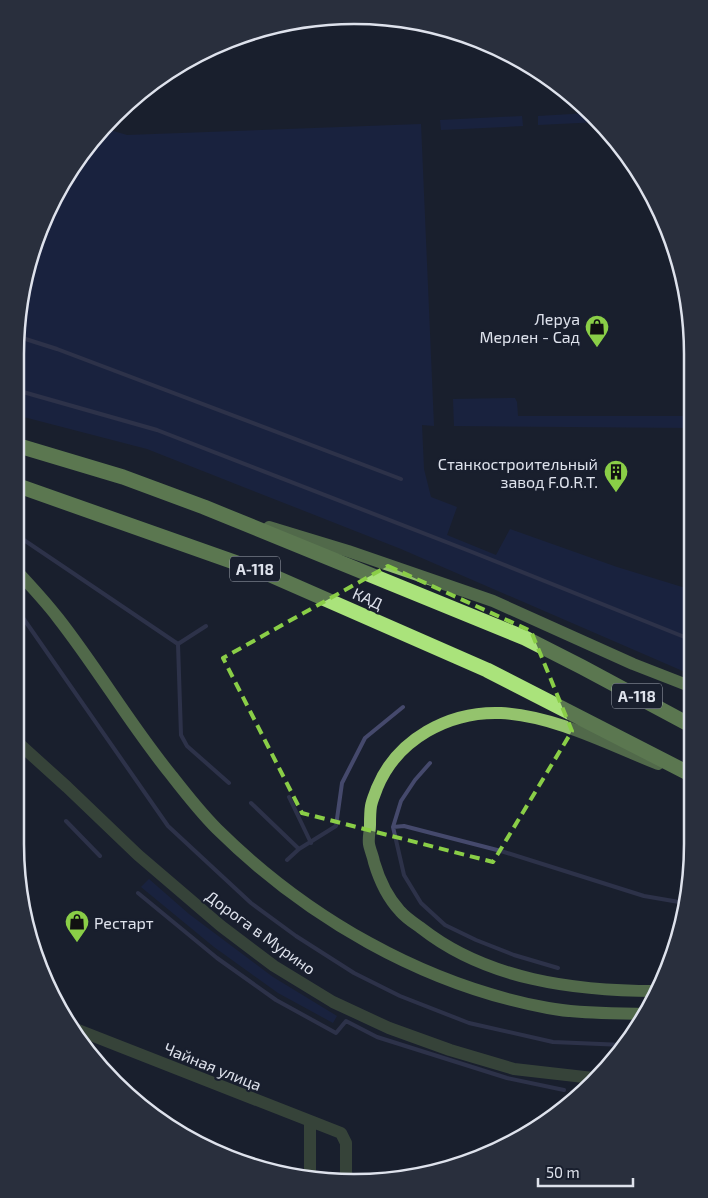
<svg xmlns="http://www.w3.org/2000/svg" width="708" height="1198" font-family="'Exo 2',sans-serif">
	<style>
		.green { fill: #1a2752 }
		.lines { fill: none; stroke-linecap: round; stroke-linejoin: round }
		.stream { stroke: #45496c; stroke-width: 4 }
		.minor { stroke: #5a7048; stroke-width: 12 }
		.major { stroke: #94c36d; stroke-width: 12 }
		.highway { stroke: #aae37b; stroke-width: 15 }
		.marked { fill: none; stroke: #8ace47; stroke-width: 4; stroke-dasharray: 10 6; stroke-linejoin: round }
		.labels { text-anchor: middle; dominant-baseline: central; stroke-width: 4.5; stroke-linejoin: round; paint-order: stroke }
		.shield { fill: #191f2e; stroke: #a3a8b3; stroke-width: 1 }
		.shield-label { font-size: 15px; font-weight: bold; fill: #dee2ec }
		.poi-label { font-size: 16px; fill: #dee2ec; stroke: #191f2e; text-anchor: end }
		.street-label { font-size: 16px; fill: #dee2ec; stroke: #191f2e }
		.rim { fill: none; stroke: #dee2ec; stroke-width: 2.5 }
	</style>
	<rect width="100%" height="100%" fill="#191f2e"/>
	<path class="green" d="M 589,113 L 599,122 L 538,125 L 538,116 Z
		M 522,116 L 523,126 L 441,130 L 440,120 Z
		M 421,124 L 434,426 L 422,425 L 424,469 L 431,497 L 457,507 L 447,535 L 496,555 L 510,529 L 617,567 L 692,590 L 692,675 L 401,549 L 147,449 L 16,415 L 16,332 L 33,245 L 72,165 L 103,128 L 127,135 Z
		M 515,398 L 517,402 L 518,416 L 692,416 L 692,428 L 454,426 L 453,399 Z
		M 149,879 L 189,914 L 273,977 L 337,1016 L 333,1023 L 278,993 L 214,947 L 141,887 Z"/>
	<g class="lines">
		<path class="stream" d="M 16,336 L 57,349 L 401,479
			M 16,390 L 157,430 L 472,552 L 692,640
			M 15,534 L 178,644
			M 15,608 L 21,615 L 168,826 L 251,903 L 296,936 L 354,973 L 400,996 L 469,1023 L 553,1042 L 624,1045
			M 206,626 L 178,644 L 181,735 L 187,746 L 229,783
			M 430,763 L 415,780 L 401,801 L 393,827 L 404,875 L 421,903 L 445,925 L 476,940 L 514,955 L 558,968
			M 289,797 L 311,843
			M 251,803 L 299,849
			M 66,821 L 100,856
			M 393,827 L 404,826 L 501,851 L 644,896 L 685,903
			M 287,860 L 299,849 L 336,826 L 342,783 L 365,738 L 403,707
			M 138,893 L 217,958 L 276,1000 L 336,1033 L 346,1021 L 377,1037 L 507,1078 L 564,1090"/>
		<path class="minor" d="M 15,740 L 67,787 L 138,855 L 221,926 L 274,966 L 333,1002 L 389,1028 L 450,1050 L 514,1069 L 593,1078
			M 73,1028 L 341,1133 L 346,1143 L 346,1182
			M 310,1176 L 310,1122"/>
		<path class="major" d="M 269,527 L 348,551 L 493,601 L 633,664 L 692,687
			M 15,569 C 30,585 45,601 58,618 C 98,669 131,726 172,776 C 186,794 201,813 217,829 C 306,917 423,985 548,1008 C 580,1014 613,1013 645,1014
			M 656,991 C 575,991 487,980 421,928 C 414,923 406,918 400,911 C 388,898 379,879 374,862 C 373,856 370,850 369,844 C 368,838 370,831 370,825 C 370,819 370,812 371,806 C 372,800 375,794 377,788 C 397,739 449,711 501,713 C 555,716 608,744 658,764"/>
		<path class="highway" d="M 16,445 L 123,477 L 204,507 L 525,638 L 582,667 L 692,726
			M 16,485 L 268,574 L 487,670 L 692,775"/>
	</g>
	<path d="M0 0H708V1198H0ZM 388,566 L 531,631 L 572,731 L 493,862 L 302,813 L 223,658 Z" fill="#191f2e" fill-opacity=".55" fill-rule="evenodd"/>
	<path class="marked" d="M 388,566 L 531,631 L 572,731 L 493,862 L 302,813 L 223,658 Z"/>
	<defs>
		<symbol id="shop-pin" viewBox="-11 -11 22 30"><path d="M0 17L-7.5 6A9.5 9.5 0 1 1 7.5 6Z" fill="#8ace47" stroke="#191f2e"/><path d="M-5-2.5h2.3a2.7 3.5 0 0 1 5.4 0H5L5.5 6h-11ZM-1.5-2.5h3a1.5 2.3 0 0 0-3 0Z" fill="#111"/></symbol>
		<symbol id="building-pin" viewBox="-11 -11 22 30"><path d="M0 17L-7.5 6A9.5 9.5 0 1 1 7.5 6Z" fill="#8ace47" stroke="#191f2e"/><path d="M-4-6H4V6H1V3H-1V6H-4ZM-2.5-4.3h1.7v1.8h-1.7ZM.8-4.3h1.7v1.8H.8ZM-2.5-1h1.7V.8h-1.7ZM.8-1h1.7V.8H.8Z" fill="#111"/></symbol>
	</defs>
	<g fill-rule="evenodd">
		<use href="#shop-pin" x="583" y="313" width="28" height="38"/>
		<use href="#building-pin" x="602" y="458" width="28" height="38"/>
		<use href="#shop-pin" x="63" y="908" width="28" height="38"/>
	</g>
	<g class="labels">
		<g class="shield">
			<rect x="230" y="556.5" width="50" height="25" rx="4"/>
			<rect x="612" y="683.5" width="50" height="25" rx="4"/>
		</g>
		<g class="shield-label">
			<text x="255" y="569">А-118</text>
			<text x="637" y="696">А-118</text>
		</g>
		<g class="poi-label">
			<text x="580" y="318">Леруа<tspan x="580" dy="18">Мерлен - Сад</tspan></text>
			<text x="598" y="463">Станкостроительный<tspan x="598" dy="18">завод F.O.R.T.</tspan></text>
			<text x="94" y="922" text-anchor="start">Рестарт</text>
		</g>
		<g class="street-label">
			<text transform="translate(368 598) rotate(24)">КАД</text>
			<text transform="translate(261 932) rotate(36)">Дорога в Мурино</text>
			<text transform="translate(213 1066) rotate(22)">Чайная улица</text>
		</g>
	</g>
	<path d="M0 0H708V1198H0ZM354 24H354A330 330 0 0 1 684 354V844A330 330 0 0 1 354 1174H354A330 330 0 0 1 24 844V354A330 330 0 0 1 354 24Z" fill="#292f3d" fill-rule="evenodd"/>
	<path class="rim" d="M354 24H354A330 330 0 0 1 684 354V844A330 330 0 0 1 354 1174H354A330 330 0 0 1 24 844V354A330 330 0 0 1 354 24Z"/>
	<path d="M538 1178v8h95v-8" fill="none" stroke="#dee2ec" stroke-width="2.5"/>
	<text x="546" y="1178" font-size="15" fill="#dee2ec" stroke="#191f2e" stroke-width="4" paint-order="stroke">50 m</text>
</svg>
